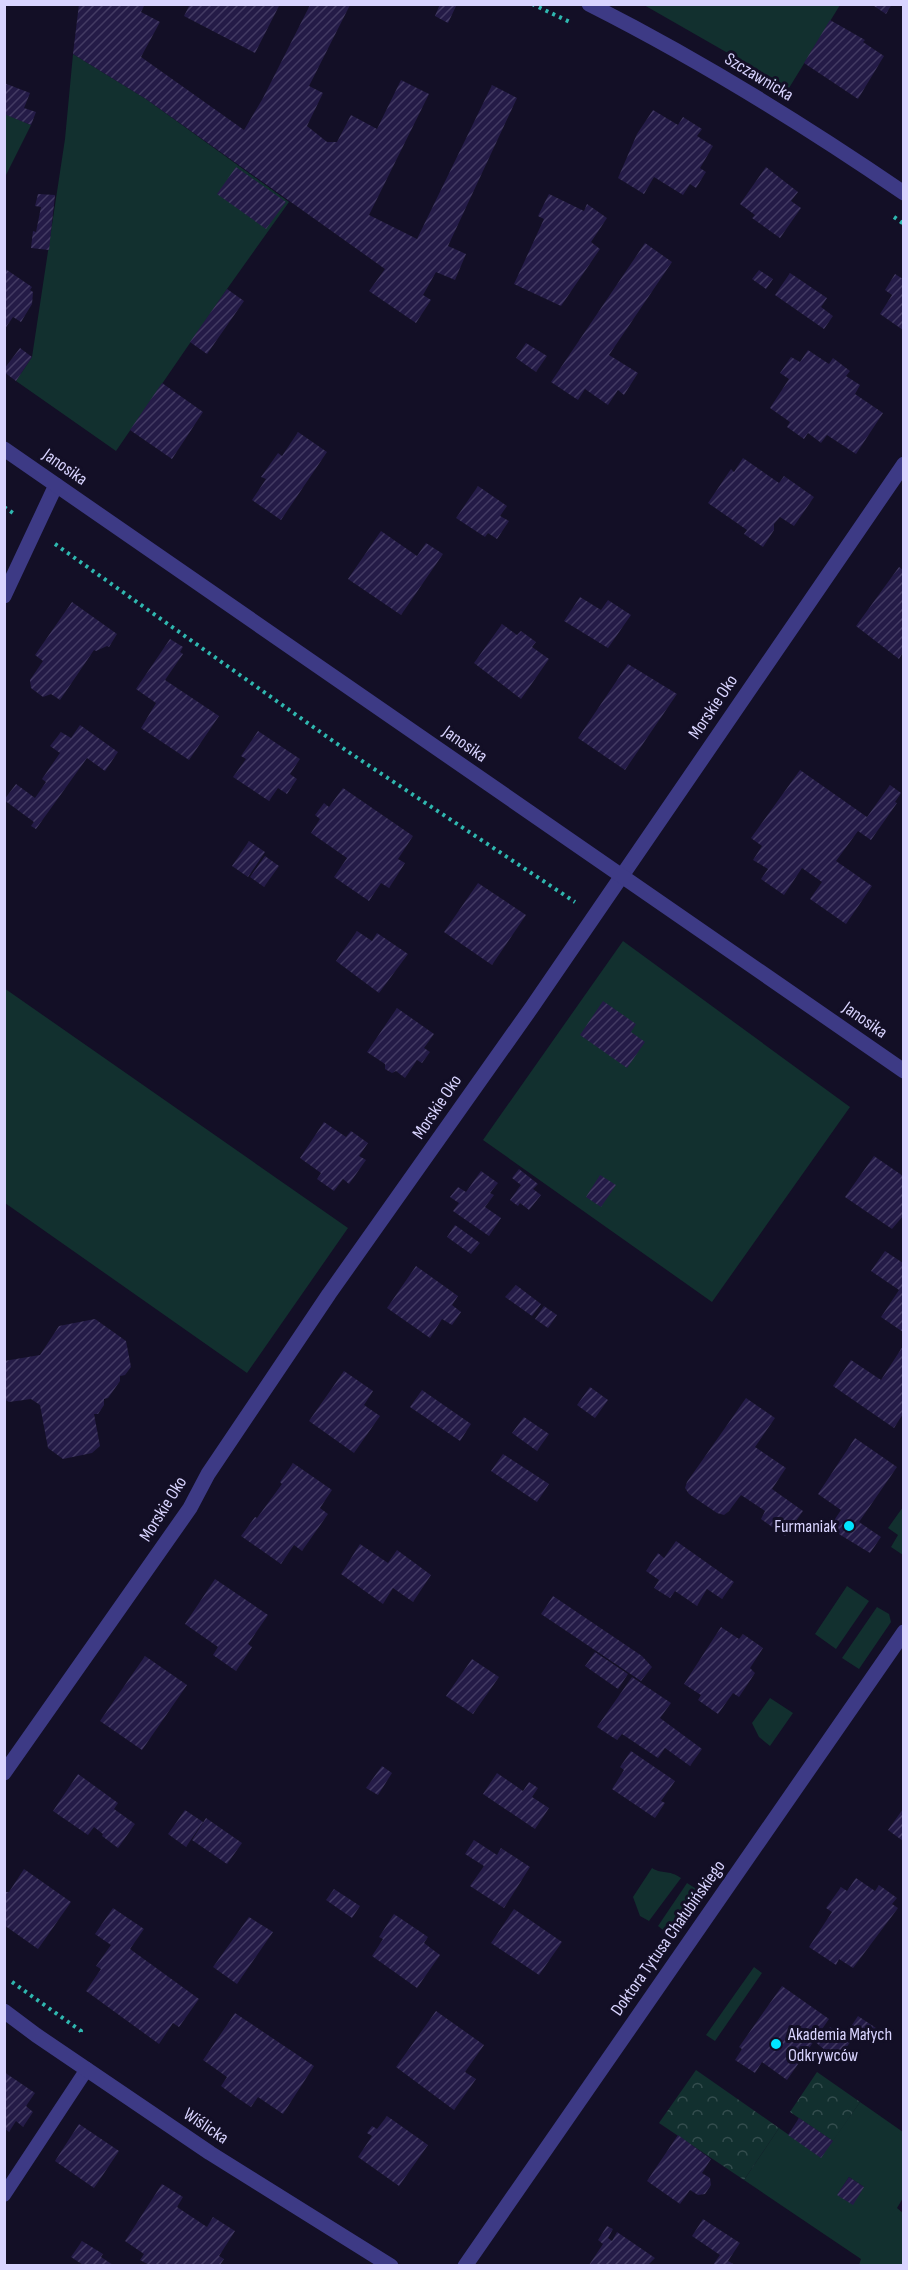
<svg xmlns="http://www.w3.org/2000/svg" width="908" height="2270" font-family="'Sofia Sans Condensed',sans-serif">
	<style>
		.green { fill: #12302f; fill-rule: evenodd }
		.park { fill: url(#park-crowns) }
		.building { fill: url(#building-hatch) }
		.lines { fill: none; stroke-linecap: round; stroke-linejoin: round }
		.path { stroke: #2fb8b0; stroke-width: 4; stroke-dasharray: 3 4.5; stroke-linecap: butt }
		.service { stroke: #3d3a85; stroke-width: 14 }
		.minor { stroke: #3d3a85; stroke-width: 15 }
		.tertiary { stroke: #3d3a85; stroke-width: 15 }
		.poi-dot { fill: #00e5ff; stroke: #130f26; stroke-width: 2 }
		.labels { text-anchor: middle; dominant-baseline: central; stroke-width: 6; stroke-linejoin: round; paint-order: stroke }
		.street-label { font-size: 18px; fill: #d9d4ff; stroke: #130f26 }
		.poi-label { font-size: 18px; fill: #d9d4ff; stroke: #130f26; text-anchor: end }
	</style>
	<defs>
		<pattern id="park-crowns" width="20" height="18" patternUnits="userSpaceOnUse" patternTransform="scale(1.5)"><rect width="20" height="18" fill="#12302f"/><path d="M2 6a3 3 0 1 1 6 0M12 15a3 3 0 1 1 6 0" fill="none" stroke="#344d4e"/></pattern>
		<pattern id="building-hatch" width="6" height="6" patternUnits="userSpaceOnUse" patternTransform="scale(1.5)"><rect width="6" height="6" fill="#241b47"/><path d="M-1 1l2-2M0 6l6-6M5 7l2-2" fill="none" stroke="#433b63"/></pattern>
	</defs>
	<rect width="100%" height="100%" fill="#130f26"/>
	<path class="green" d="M 644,5 L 840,5 L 789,88 Z
		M 73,54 L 146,99 L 289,202 L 227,289 L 116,451 L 16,381 L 32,357 L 65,139 Z
		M 5,114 L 31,125 L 5,177 Z
		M 623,941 L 850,1107 L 712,1302 L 483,1140 Z
		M 4,988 L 348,1228 L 247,1373 L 5,1203 Z
		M 903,1507 L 904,1554 L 903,1555 L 891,1547 L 898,1535 L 888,1528 Z
		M 847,1586 L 869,1601 L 836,1649 L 815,1634 Z
		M 877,1607 L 889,1614 L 891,1622 L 859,1669 L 842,1658 Z
		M 770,1698 L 793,1713 L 770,1746 L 759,1737 L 752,1723 Z
		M 652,1868 C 663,1875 668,1869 681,1878 L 649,1921 L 640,1916 L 633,1897 Z
		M 687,1883 L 698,1890 L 700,1899 L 677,1933 L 668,1934 L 658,1926 Z
		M 754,1967 L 762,1973 L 715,2041 L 706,2035 Z
		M 860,2102 L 903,2132 L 903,2198 L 897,2208 L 903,2213 L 903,2265 L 859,2265 L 861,2259 L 744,2180 L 779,2128 L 821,2157 ZM 849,2177 L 864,2187 L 838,2194 Z"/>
	<path class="park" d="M 696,2070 L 779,2128 L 744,2180 L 659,2123 Z
		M 817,2072 L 860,2102 L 833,2141 L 790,2112 Z"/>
	<path class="building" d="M 79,4 L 145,4 L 141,12 L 160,22 L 141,57 L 244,130 L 263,98 L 310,5 L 350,5 L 309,86 L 323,93 L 307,126 L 327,142 L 337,142 L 351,115 L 377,129 L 401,80 L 429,94 L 369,215 L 417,239 L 492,85 L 517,98 L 448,246 L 466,254 L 455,280 L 436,272 L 423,295 L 431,300 L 416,323 L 369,291 L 385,269 L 146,99 L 73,54 Z
		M 190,4 L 280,4 L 255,53 L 184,16 Z
		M 440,4 L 457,4 L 448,23 L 435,16 Z
		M 871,4 L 892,4 L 886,14 Z
		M 830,20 L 865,40 L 863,42 L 884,56 L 858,99 L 804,63 Z
		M 4,83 L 30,93 L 24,108 L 36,112 L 31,125 L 4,114 Z
		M 653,110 L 678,125 L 683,117 L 702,129 L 697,136 L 713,146 L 700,168 L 706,172 L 696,188 L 690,184 L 683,195 L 654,177 L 644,194 L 618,178 L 637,134 Z
		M 236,167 L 286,202 L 266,229 L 217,194 Z
		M 766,167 L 798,192 L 791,201 L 801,208 L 780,238 L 752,218 L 755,215 L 740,204 Z
		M 38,194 L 55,195 L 49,250 L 31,248 L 33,231 L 36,232 L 41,207 L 35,206 Z
		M 549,194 L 584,211 L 587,204 L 607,218 L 591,242 L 600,249 L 561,306 L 514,284 L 544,219 L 538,216 Z
		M 645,243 L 672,262 L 609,355 L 638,373 L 624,395 L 618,390 L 608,405 L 585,389 L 578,400 L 551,382 Z
		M 4,268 L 32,287 L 30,290 L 33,292 L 32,304 L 21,322 L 13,317 L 4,330 Z
		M 759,270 L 773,279 L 766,289 L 752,279 Z
		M 790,273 L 827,298 L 821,307 L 833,316 L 824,329 L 775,295 Z
		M 895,274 L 903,279 L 903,330 L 880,314 L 892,295 L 885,290 Z
		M 227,289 L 244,301 L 207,354 L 190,342 Z
		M 526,343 L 547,356 L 536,372 L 516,358 Z
		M 20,348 L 32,357 L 16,381 L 4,372 L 4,369 Z
		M 808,350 L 829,364 L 833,358 L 850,371 L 846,376 L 860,385 L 855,394 L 883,413 L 856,454 L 827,435 L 821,443 L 808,433 L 804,439 L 787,427 L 790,422 L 770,408 L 789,379 L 780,373 L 791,357 L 800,362 Z
		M 162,383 L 203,412 L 172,459 L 130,430 Z
		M 298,432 L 327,452 L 281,520 L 252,500 L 266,479 L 261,477 L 278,453 L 282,456 Z
		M 743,458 L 779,483 L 784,476 L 814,497 L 794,526 L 780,517 L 774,524 L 774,530 L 763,547 L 744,534 L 747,530 L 708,503 L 731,469 L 734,472 Z
		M 478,486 L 507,506 L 500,516 L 509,521 L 497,539 L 488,533 L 485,537 L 456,518 Z
		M 381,531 L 417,556 L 426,543 L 443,554 L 401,615 L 348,579 Z
		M 899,567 L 903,570 L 903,652 L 899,659 L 856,626 Z
		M 580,597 L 601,610 L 608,600 L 631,615 L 608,648 L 564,621 Z
		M 72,602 L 117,634 L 109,647 L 107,646 L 96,651 L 94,650 L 60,700 L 51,694 L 43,697 L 31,688 L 30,680 L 43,661 L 35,655 Z
		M 502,624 L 517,635 L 521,631 L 536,642 L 532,647 L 549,659 L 521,699 L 474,663 Z
		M 170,639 L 183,647 L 180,652 L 183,654 L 165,680 L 219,716 L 189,760 L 141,728 L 156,703 L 136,689 Z
		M 628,664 L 677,694 L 625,770 L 578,738 Z
		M 80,725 L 118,752 L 105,771 L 87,758 L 36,829 L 31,826 L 34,822 L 4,800 L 16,784 L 35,798 L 46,782 L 42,779 L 60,753 L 50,746 L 61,732 L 71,738 Z
		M 258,731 L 300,759 L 290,774 L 297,779 L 287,794 L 278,788 L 269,801 L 233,777 L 246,759 L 241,756 Z
		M 800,770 L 867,817 L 890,785 L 901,793 L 895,802 L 897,803 L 871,840 L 858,831 L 836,861 L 872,886 L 846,924 L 810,899 L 822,882 L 802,868 L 784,895 L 761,879 L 768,869 L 753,860 L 762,846 L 751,838 Z
		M 343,788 L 413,836 L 398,859 L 405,863 L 389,888 L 381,883 L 369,901 L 334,877 L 347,858 L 311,833 L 320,819 L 315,815 L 324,803 L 329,807 Z
		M 249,841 L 265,852 L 248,877 L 232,866 Z
		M 265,856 L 279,866 L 264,887 L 250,877 Z
		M 478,883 L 526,915 L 492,965 L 444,932 Z
		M 357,931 L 372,941 L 377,933 L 408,954 L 379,993 L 336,961 Z
		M 603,1001 L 636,1024 L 631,1032 L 645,1042 L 627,1068 L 580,1035 Z
		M 397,1008 L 434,1034 L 424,1048 L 430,1052 L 422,1063 L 417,1060 L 405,1078 L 396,1071 L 392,1073 L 385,1069 L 385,1064 L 367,1052 Z
		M 324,1122 L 346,1137 L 351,1131 L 368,1143 L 359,1156 L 366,1160 L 349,1184 L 343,1179 L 334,1191 L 317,1179 L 321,1173 L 300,1158 Z
		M 874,1156 L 903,1176 L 903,1216 L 892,1229 L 845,1197 Z
		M 519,1169 L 538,1184 L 533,1189 L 541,1195 L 529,1210 L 520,1203 L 518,1206 L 510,1200 L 521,1185 L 512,1178 Z
		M 481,1171 L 498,1183 L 490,1193 L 494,1195 L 485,1207 L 501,1218 L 489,1236 L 453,1211 L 459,1203 L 450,1197 L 458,1187 L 466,1192 Z
		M 600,1175 L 616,1185 L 601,1207 L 586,1197 Z
		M 455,1225 L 480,1243 L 471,1254 L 447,1237 Z
		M 885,1251 L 903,1263 L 903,1332 L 881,1317 L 899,1290 L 871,1271 Z
		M 416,1266 L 458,1296 L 452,1305 L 461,1312 L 452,1325 L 442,1319 L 430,1338 L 387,1308 Z
		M 516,1285 L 541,1304 L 532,1316 L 505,1297 Z
		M 544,1306 L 557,1315 L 548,1328 L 535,1319 Z
		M 95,1319 L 126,1341 L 131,1367 L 125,1375 L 120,1376 L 120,1381 L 108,1398 L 104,1399 L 104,1405 L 98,1414 L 94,1414 L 100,1446 L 92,1453 L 63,1459 L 48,1448 L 40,1405 L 31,1399 L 9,1402 L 4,1399 L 4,1361 L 40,1355 L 59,1326 Z
		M 903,1346 L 903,1414 L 894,1428 L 833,1386 L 851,1360 L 881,1380 Z
		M 344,1371 L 373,1391 L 364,1405 L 380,1416 L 354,1453 L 309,1421 Z
		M 590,1387 L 608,1400 L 595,1418 L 577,1405 Z
		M 422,1390 L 471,1424 L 460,1441 L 410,1407 Z
		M 746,1398 L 775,1418 L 755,1447 L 786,1468 L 772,1489 L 803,1511 L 785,1536 L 761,1519 L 765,1511 L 741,1495 L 729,1511 L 724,1515 L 717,1513 L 689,1494 L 685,1488 L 687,1482 Z
		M 524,1417 L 549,1434 L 537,1451 L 512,1433 Z
		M 855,1438 L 897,1467 L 859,1522 L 881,1537 L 870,1553 L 829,1528 L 841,1510 L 818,1494 Z
		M 503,1454 L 549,1484 L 537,1502 L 491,1471 Z
		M 293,1463 L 332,1490 L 320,1508 L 328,1514 L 302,1551 L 294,1545 L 281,1564 L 241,1536 L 255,1517 L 257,1518 L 282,1484 L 280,1482 Z
		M 676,1541 L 734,1582 L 722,1599 L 707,1589 L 697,1606 L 675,1591 L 670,1598 L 654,1588 L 659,1580 L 646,1571 L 658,1553 L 664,1558 Z
		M 360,1544 L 388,1563 L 397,1550 L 431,1575 L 413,1602 L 393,1588 L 383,1604 L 341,1574 Z
		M 215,1579 L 268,1615 L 248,1644 L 252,1647 L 236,1671 L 213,1655 L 218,1647 L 185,1624 Z
		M 553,1596 L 642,1656 L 652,1667 L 641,1681 L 541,1614 Z
		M 721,1627 L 739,1639 L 743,1634 L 763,1648 L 750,1668 L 755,1673 L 739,1697 L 733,1693 L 718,1714 L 698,1700 L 701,1695 L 684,1684 Z
		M 595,1652 L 628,1674 L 618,1689 L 585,1666 Z
		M 145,1656 L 187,1685 L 142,1750 L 100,1721 Z
		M 472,1659 L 499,1677 L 473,1714 L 446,1696 Z
		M 632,1677 L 671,1703 L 660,1718 L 702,1749 L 690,1766 L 665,1748 L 658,1758 L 622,1734 L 617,1740 L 597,1727 Z
		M 631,1751 L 675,1781 L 661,1801 L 665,1803 L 655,1818 L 612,1789 L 624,1770 L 620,1767 Z
		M 382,1766 L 392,1773 L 378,1795 L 366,1788 Z
		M 497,1773 L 523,1791 L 529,1782 L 538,1788 L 532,1797 L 549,1808 L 535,1829 L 483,1794 Z
		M 78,1774 L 118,1803 L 114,1809 L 135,1824 L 118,1848 L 102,1836 L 103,1834 L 94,1827 L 88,1835 L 53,1811 Z
		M 903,1809 L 903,1841 L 888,1830 Z
		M 185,1810 L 203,1822 L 186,1847 L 168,1834 Z
		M 206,1818 L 242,1843 L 227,1864 L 192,1840 Z
		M 474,1840 L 497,1855 L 501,1848 L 530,1867 L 504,1908 L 470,1886 L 484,1866 L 465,1854 Z
		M 24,1869 L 71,1902 L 38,1949 L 4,1925 L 4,1892 L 9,1892 Z
		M 856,1878 L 875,1891 L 879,1885 L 897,1898 L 892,1904 L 898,1908 L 853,1968 L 839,1959 L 836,1965 L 809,1947 L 832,1912 L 826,1908 L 841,1887 L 847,1891 Z
		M 334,1889 L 360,1906 L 352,1918 L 326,1900 Z
		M 113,1908 L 144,1929 L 130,1949 L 199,1999 L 179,2027 L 173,2023 L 159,2044 L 86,1991 L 101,1969 L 96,1966 L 111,1945 L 95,1934 Z
		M 514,1909 L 562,1942 L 539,1975 L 491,1943 Z
		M 394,1914 L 428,1937 L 424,1943 L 440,1955 L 417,1988 L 372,1956 L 383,1939 L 379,1937 Z
		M 249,1917 L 273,1932 L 237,1984 L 213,1967 Z
		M 782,1986 L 829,2019 L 820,2032 L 825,2035 L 830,2027 L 851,2041 L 837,2060 L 814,2041 L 787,2080 L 762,2062 L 755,2073 L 735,2060 L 742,2049 L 739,2047 Z
		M 436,2011 L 484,2045 L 465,2072 L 476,2079 L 454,2110 L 396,2067 Z
		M 235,2013 L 314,2066 L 283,2114 L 258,2097 L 251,2107 L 236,2097 L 221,2086 L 227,2077 L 203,2060 Z
		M 858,2016 L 879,2030 L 871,2042 L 850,2028 Z
		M 4,2072 L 35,2093 L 26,2106 L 33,2112 L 23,2127 L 16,2121 L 9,2132 L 4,2128 Z
		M 387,2116 L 428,2145 L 399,2186 L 358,2157 L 372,2136 L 367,2133 L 372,2126 L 377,2129 Z
		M 799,2118 L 833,2141 L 821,2158 L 788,2135 Z
		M 79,2124 L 119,2151 L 94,2188 L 55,2161 Z
		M 678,2135 L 711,2159 L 702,2173 L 710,2178 L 711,2185 L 705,2194 L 698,2195 L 690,2190 L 680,2204 L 647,2181 Z
		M 849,2177 L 864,2187 L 853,2205 L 837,2195 Z
		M 162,2184 L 183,2197 L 177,2207 L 207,2227 L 213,2217 L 235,2231 L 219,2256 L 224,2259 L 220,2265 L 149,2265 L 140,2260 L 144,2254 L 125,2241 Z
		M 703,2219 L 740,2243 L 728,2261 L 735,2265 L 713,2265 L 720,2255 L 692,2236 Z
		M 607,2226 L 613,2229 L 608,2238 L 612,2241 L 617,2232 L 655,2258 L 648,2265 L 589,2265 L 603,2244 L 598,2240 Z
		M 82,2241 L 103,2254 L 101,2257 L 113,2265 L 83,2265 L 71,2257 Z"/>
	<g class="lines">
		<path class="path" d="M 532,4 L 572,23
			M 894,217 L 904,224
			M 4,507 L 16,515
			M 55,544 L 350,753 L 575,902
			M 12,1982 L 81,2031 L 80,2036"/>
		<path class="service" d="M 4,2195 L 87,2069"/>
		<path class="minor" d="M 589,4 C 698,59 803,124 904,193
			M 4,596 L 56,485
			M 4,1773 L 190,1508 L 208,1474 L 329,1294 L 532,1007 L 904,464
			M 4,2011 L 36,2035 L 210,2153 L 391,2266
			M 465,2266 L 904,1632"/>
		<path class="tertiary" d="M 4,449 L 904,1071"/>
	</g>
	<g class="poi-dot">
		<circle cx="849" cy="1526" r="6"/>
		<circle cx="776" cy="2044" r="6"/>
	</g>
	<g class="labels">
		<g class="street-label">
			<text transform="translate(759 77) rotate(31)">Szczawnicka</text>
			<text transform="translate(65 467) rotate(35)">Janosika</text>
			<text transform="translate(713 707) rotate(-56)">Morskie Oko</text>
			<text transform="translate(465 744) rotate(35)">Janosika</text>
			<text transform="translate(865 1020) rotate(35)">Janosika</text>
			<text transform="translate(437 1107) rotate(-56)">Morskie Oko</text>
			<text transform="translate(163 1509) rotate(-58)">Morskie Oko</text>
			<text transform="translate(668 1938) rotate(-55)">Doktora Tytusa Chałubińskiego</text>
			<text transform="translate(206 2126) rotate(34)">Wiślicka</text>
		</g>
		<g class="poi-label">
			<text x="837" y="1526">Furmaniak</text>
			<text x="788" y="2034" text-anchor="start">Akademia Małych<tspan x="788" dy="21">Odkrywców</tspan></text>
		</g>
	</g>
	<rect width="908" height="2270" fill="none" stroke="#d9d4ff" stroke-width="12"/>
</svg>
